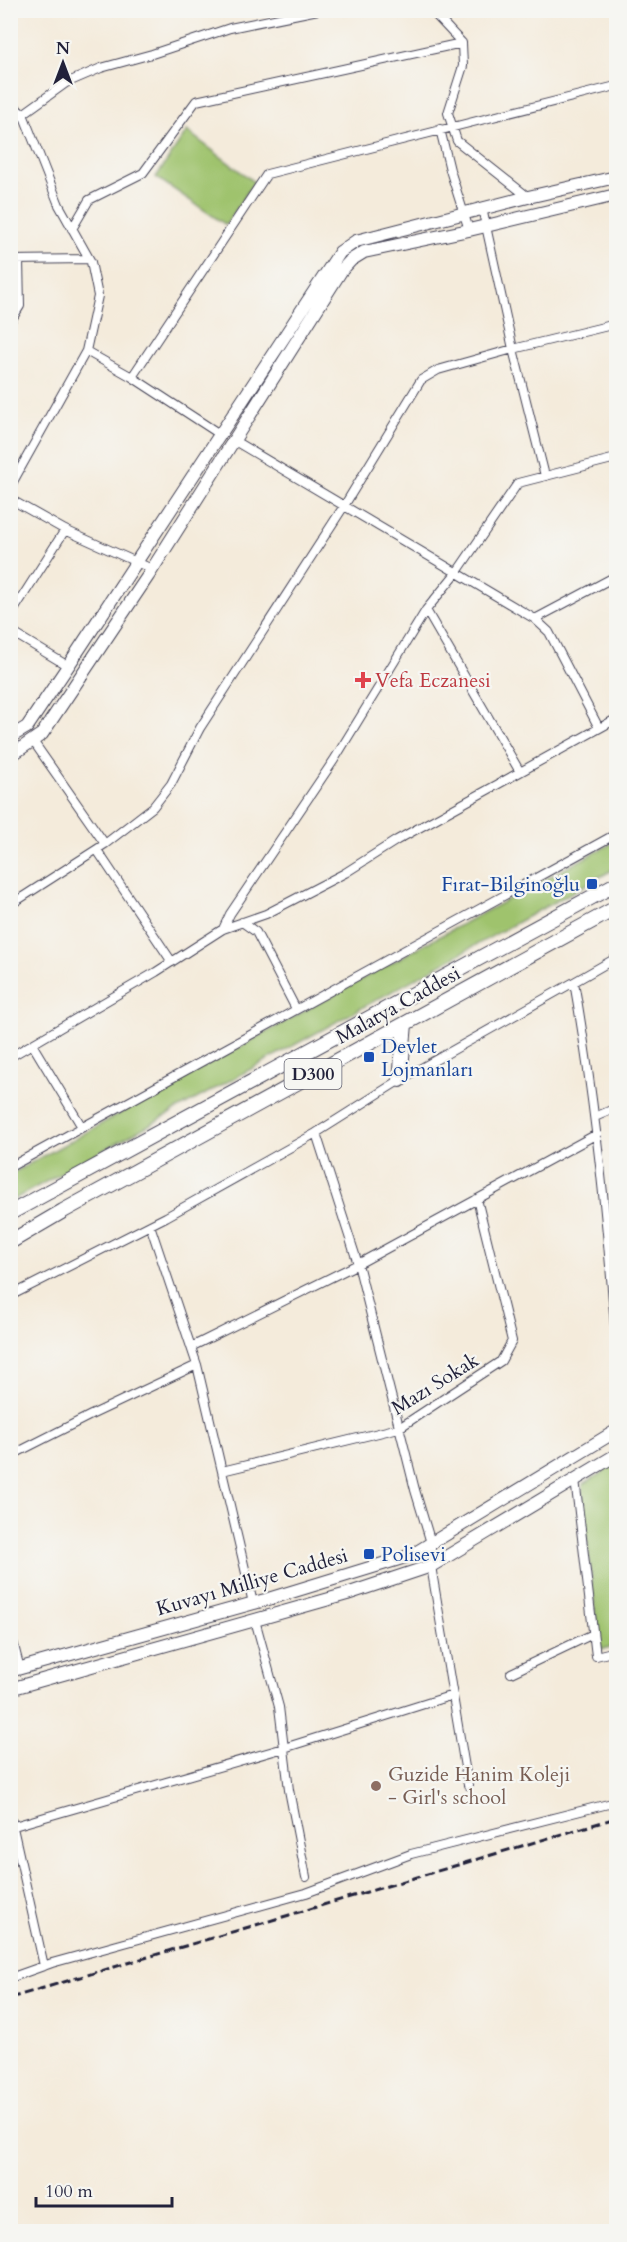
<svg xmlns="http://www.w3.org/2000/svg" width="627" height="2242" font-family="Cardo,serif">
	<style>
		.green { fill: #9fc36d; stroke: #607254; stroke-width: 1.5 }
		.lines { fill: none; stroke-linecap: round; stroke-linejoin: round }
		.minor-casing { stroke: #424053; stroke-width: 10 }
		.secondary-casing { stroke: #424053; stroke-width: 14 }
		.trunk-casing { stroke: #424053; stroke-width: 16 }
		.minor { stroke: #fff; stroke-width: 8 }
		.secondary { stroke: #fff; stroke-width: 12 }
		.trunk { stroke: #fff; stroke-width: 14 }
		.rail { stroke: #22223b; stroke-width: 3; stroke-dasharray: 9 4.5; stroke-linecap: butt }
		.health-dot { fill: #e0444e; stroke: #f6f6f2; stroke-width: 2 }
		.transit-dot { fill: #1a4fb4; stroke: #f6f6f2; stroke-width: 2 }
		.education-dot { fill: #8d6e63; stroke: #f6f6f2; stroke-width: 2 }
		.labels { text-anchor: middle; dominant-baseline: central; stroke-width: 4.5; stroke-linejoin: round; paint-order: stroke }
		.shield { fill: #f6f6f2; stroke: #626272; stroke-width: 1.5 }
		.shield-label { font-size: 18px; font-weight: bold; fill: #22223b }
		.health-label { font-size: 20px; fill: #be3a42; stroke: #f6f6f2; text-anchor: start }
		.transit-label { font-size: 20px; fill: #164399; stroke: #f6f6f2; text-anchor: start }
		.street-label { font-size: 20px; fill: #22223b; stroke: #f6f6f2 }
		.education-label { font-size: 20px; fill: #785e54; stroke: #f6f6f2; text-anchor: start }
	</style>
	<rect width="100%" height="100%" fill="#f6f6f2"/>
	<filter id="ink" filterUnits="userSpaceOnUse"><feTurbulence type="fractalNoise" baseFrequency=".0167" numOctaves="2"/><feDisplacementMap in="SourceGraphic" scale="12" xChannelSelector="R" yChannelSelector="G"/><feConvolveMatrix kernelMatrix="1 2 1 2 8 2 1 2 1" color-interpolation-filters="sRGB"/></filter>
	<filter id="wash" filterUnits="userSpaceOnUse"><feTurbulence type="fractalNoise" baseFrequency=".008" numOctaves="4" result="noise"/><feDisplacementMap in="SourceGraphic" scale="24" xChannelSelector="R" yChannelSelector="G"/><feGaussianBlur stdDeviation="1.35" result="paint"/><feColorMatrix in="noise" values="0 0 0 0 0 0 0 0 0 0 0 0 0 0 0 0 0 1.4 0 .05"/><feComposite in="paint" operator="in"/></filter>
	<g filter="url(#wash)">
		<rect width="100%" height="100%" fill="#f4ebdb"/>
		<path class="green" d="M 187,131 L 254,182 L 226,225 L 156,177 Z
			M 616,841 L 616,868 L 11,1201 L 11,1174 L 427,943 Z
			M 616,1464 L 616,1646 L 603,1649 L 599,1646 L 582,1495 L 583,1484 Z"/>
	</g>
	<g filter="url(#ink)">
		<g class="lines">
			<defs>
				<path id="minor" d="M 431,10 L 462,43 L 463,66 L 448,113 L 457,141 L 528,197
					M 10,99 L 18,110 L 23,114 L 10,120
					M 440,129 L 450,170 L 469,230
					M 482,208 L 513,349 L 545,476
					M 72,229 L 89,200 L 143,173 L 196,101 L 462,43
					M 10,260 L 89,259
					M 10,322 L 20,306 L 19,260
					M 86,351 L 132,377 L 221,435
					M 132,377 L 267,174 L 616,86
					M 233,440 L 535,619 L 549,632 L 599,728
					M 10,487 L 86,351 L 98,296 L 91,262 L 59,205 L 23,114 L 66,83 L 101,68 L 152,54 L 230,28 L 318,10
					M 10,499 L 65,530 L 152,569
					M 426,610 L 520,772
					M 10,616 L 65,530
					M 535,619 L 616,576
					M 10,631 L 68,666
					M 33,741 L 105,844
					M 97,850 L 172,962
					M 10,905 L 105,844 L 153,807 L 171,784 L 200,728 L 344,506 L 421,380 L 438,370 L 513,349 L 616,324
					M 242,922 L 256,932 L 296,1009
					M 223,929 L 230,914 L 334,760 L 426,610 L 457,572 L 518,483 L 616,458
					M 616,958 L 574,982 C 595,1100 607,1219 616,1339
					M 32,1044 L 82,1127
					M 10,1057 L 156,972 L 223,929 L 266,914 L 345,873 L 397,840 L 616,719
					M 595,1117 L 616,1108
					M 316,1133 L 358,1264 L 415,1490 L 431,1543 L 431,1566 L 468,1785
					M 10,1167 L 616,834
					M 150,1225 L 197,1365 L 253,1603
					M 10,1296 L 166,1217 L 316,1133 L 400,1080 L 574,982
					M 191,1347 L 358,1264 L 597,1134
					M 10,1456 L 91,1415 L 197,1365
					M 222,1471 L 399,1428 L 501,1361 L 512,1341 L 477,1199
					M 575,1479 L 596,1656 L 616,1651
					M 255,1620 L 279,1707 L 289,1790 L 306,1877
					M 10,1630 L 20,1669
					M 511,1673 L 593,1634
					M 10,1814 L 44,1966
					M 14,1826 L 284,1748 L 453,1695
					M 10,1978 L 52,1963 L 306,1893 L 411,1854 L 616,1802"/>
				<path id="secondary" d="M 10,737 L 27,727 L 68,666 L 340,252 L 356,241 L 528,197 L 616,177
					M 10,756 L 42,734 L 148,576 L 341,271 L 351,260 L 364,252 L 469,230 L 616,195
					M 10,1671 L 265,1600 L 412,1555 L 616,1431
					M 10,1689 L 347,1594 L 431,1566 L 616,1455"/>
				<path id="trunk" d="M 400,1080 L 405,1024
					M 10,1213 L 616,884
					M 10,1242 L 63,1211 L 616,908"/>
			</defs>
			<use href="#minor" class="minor-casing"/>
			<use href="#secondary" class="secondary-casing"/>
			<use href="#trunk" class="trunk-casing"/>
			<use href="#minor" class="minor"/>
			<use href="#secondary" class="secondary"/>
			<use href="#trunk" class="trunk"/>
			<path class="rail" d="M 10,1998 L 616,1818"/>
		</g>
	</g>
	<path class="health-dot" d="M360 671h6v6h6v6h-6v6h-6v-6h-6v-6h6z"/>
	<g class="transit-dot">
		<rect x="586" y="878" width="12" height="12" rx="3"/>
		<rect x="363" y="1051" width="12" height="12" rx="3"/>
		<rect x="363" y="1548" width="12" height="12" rx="3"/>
	</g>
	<circle class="education-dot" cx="376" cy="1786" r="6"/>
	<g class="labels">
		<rect class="shield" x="284.5" y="1059" width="57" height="30" rx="4.5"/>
		<g class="shield-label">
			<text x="313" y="1074">D300</text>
		</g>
		<g class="health-label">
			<text x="375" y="680">Vefa Eczanesi</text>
		</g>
		<g class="transit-label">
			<text x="580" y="884" text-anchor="end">Fırat-Bilginoğlu</text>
			<text x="381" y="1046">Devlet<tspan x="381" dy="23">Lojmanları</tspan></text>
			<text x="381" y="1554">Polisevi</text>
		</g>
		<g class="street-label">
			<text transform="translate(398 1005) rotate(-29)">Malatya Caddesi</text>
			<text transform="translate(435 1384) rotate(-32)">Mazı Sokak</text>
			<text transform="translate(252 1582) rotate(-16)">Kuvayı Milliye Caddesi</text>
		</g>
		<g class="education-label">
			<text x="388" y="1774">Guzide Hanim Koleji<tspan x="388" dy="23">- Girl's school</tspan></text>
		</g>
	</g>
	<rect width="627" height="2242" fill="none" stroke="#f6f6f2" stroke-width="36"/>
	<g transform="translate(63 63)" stroke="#f6f6f2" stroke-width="4.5" paint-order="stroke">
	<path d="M0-4.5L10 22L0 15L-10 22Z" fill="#22223b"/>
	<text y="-9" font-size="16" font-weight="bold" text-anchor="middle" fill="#22223b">N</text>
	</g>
	<path d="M36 2197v9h136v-9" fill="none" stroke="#22223b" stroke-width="3"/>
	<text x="45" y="2197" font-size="18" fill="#22223b" stroke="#f6f6f2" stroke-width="4.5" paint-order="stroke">100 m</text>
</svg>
